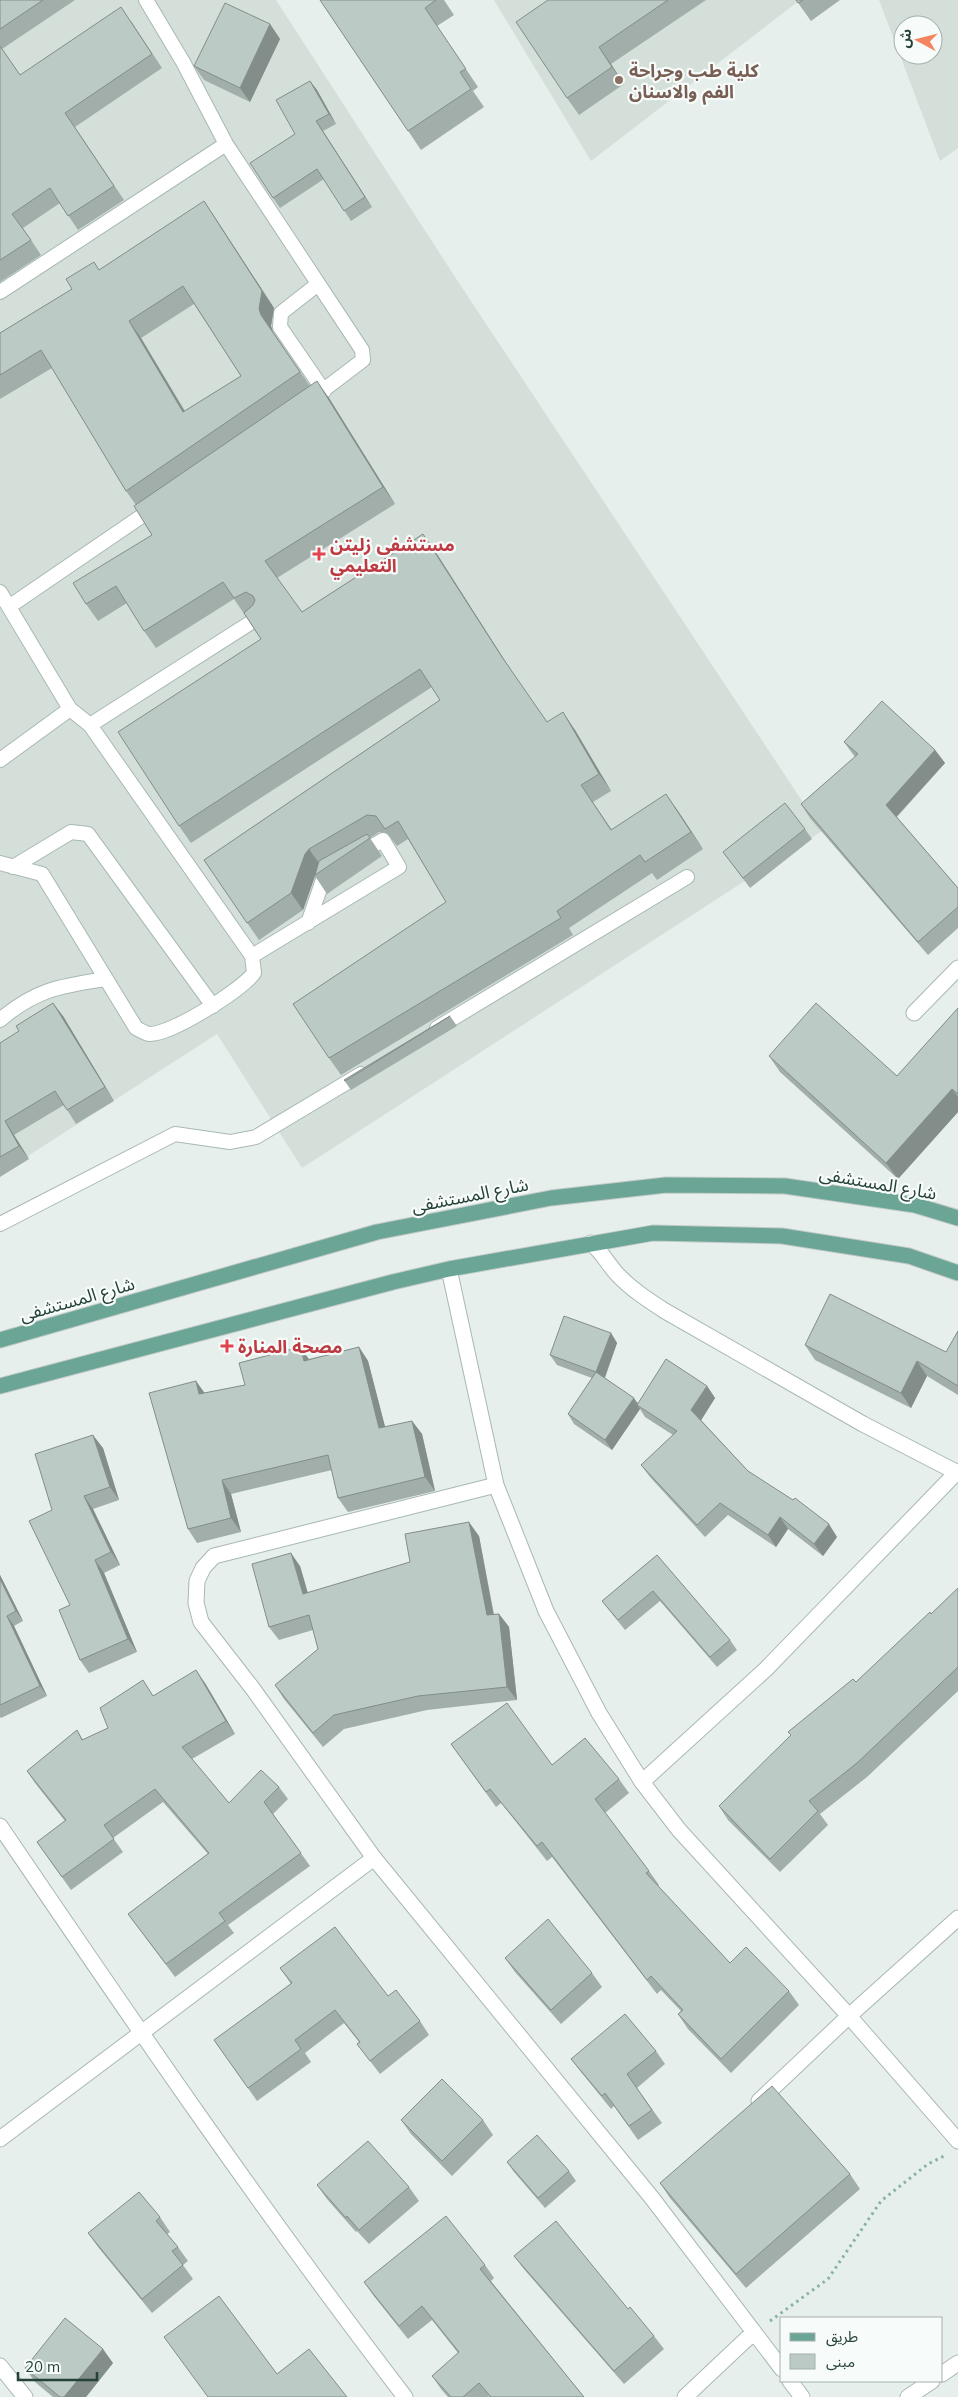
<svg xmlns="http://www.w3.org/2000/svg" width="958" height="2397" font-family="Mulish,'Noto Sans Arabic',sans-serif">
	<style>
		.built { fill: #d4dfda; fill-rule: evenodd }
		.lines { fill: none; stroke-linecap: round; stroke-linejoin: round }
		.service-casing { stroke: #a8b8b2; stroke-width: 16 }
		.minor-casing { stroke: #a8b8b2; stroke-width: 17 }
		.primary-casing { stroke: #c2cac8; stroke-width: 17 }
		.path { stroke: #86b3a5; stroke-width: 3; stroke-dasharray: 2.5 4; stroke-linecap: butt }
		.service { stroke: #fff; stroke-width: 14 }
		.minor { stroke: #fff; stroke-width: 15 }
		.primary { stroke: #6aa596; stroke-width: 15 }
		.wall { fill: #a1aea9; fill-rule: evenodd }
		.shaded-wall { fill: #838d89 }
		.building { fill: #bbcac4; stroke: #838d89; fill-rule: evenodd }
		.education-dot { fill: #8d6e63; stroke: #f7fbf9; stroke-width: 2 }
		.health-dot { fill: #e0444e; stroke: #f7fbf9; stroke-width: 2 }
		.labels { text-anchor: middle; dominant-baseline: central; stroke-width: 4.5; stroke-linejoin: round; paint-order: stroke }
		.education-label { font-size: 18px; font-weight: bold; fill: #785e54; stroke: #f7fbf9; text-anchor: start }
		.health-label { font-size: 18px; font-weight: bold; fill: #be3a42; stroke: #f7fbf9; text-anchor: start }
		.street-label { font-size: 18px; fill: #24423a; stroke: #f7fbf9 }
	</style>
	<rect width="100%" height="100%" fill="#e6efeb"/>
	<path class="built" d="M 0,0 L 276,0 L 455,277 L 822,831 L 302,1168 L 217,1034 L 0,1174 Z
		M 494,0 L 800,0 L 591,161 Z
		M 879,0 L 958,0 L 958,148 L 940,161 ZM 903,25 L 933,25 L 933,55 L 903,55 Z"/>
	<g class="lines">
		<defs>
			<path id="service" d="M 146,0 L 183,62 L 226,144 L 362,350 L 363,360 L 309,401
				M 318,284 L 281,313 L 280,327 L 324,391
				M 0,292 L 226,144
				M 0,592 L 70,709 L 90,725 L 252,956 L 254,973 C 240,991 172,1034 150,1034 C 146,1034 140,1030 136,1028 L 42,874 L 0,863
				M 10,606 L 155,507
				M 90,725 L 258,618
				M 0,760 L 70,709
				M 13,867 L 71,832 L 88,834 L 213,1006
				M 308,923 L 325,874 L 331,870
				M 252,956 L 399,867 L 383,840 L 360,853
				M 0,1020 C 36,989 61,986 106,979
				M 437,1028 L 687,877
				M 0,1224 L 175,1134 L 230,1142 L 256,1137 L 361,1074"/>
			<path id="minor" d="M 914,1013 L 958,968
				M 591,1243 C 603,1253 607,1263 617,1274 C 631,1289 648,1300 665,1311 L 863,1424 L 958,1473
				M 449,1269 L 496,1485 L 546,1611 L 599,1713 L 642,1782 L 679,1830 L 849,2016 L 958,2141
				M 496,1485 L 214,1556 L 203,1568 L 197,1581 L 196,1603 L 201,1622 L 253,1689 L 374,1858 L 652,2198 L 782,2369
				M 642,1782 L 766,1669 L 957,1472
				M 0,1826 C 131,2019 263,2212 405,2397
				M 759,2101 L 849,2016 L 958,1918
				M 0,2139 L 374,1858
				M 0,2366 L 25,2397
				M 942,2374 L 958,2363
				M 790,2381 L 802,2397
				M 685,2397 L 754,2332
				M 908,2397 L 932,2381"/>
			<path id="primary" d="M 0,1340 L 377,1232 L 551,1198 L 666,1185 L 785,1186 L 915,1205 L 958,1218
				M 0,1386 L 393,1282 L 449,1269 L 653,1233 L 782,1236 L 909,1256 L 958,1273"/>
		</defs>
		<use href="#service" class="service-casing"/>
		<use href="#minor" class="minor-casing"/>
		<use href="#primary" class="primary-casing"/>
		<path class="path" d="M 770,2321 L 828,2279 L 881,2201 L 928,2164 L 944,2156"/>
		<use href="#service" class="service"/>
		<use href="#minor" class="minor"/>
		<use href="#primary" class="primary"/>
	</g>
	<path class="wall" d="M 0,0 L 75,0 L 2,49 L 20,75 L 131,21 L 162,68 L 75,127 L 124,200 L 78,230 L 60,203 L 23,228 L 41,255 L 0,282 Z
		M 320,0 L 444,0 L 454,15 L 437,26 L 478,87 L 473,91 L 484,107 L 421,150 Z
		M 548,0 L 706,0 L 611,64 L 624,84 L 579,115 L 567,98 Z
		M 796,0 L 840,0 L 811,21 Z
		M 270,24 L 280,39 L 250,102 L 204,80 L 194,66 Z
		M 310,81 L 317,90 L 336,124 L 323,131 L 372,207 L 351,221 L 324,179 L 280,208 L 273,198 L 295,134 Z
		M 216,219 L 274,308 L 271,326 L 273,332 L 310,386 L 329,398 L 395,504 L 277,578 L 302,612 L 423,534 L 435,551 L 514,675 L 547,722 L 575,730 L 611,791 L 593,802 L 612,830 L 678,811 L 703,849 L 657,880 L 652,873 L 569,928 L 573,935 L 341,1075 L 329,1058 L 446,902 L 408,839 L 397,846 L 387,833 L 379,832 L 370,838 L 382,856 L 327,894 L 315,876 L 303,910 L 259,940 L 204,860 L 440,700 L 432,687 L 191,843 L 179,826 L 261,639 L 234,599 L 156,648 L 144,631 L 127,603 L 98,621 L 86,604 L 152,535 L 136,505 L 126,491 L 52,368 L 0,399 L 0,333 L 72,289 L 99,270 ZM 194,304 L 241,376 L 185,411 L 141,338 Z
		M 844,742 L 935,750 L 945,763 L 897,817 L 958,888 L 958,928 L 928,955 L 810,818 L 801,804 L 855,757 Z
		M 805,829 L 812,839 L 750,888 L 723,852 Z
		M 958,1008 L 958,1112 L 898,1179 L 780,1072 L 769,1056 L 897,1076 Z
		M 63,1016 L 114,1101 L 76,1124 L 64,1105 L 14,1135 L 29,1159 L 0,1177 L 0,1043 Z
		M 450,1016 L 457,1026 L 351,1090 L 344,1080 Z
		M 958,1331 L 958,1395 L 927,1376 L 911,1408 L 815,1360 L 805,1345 L 946,1352 Z
		M 611,1333 L 617,1343 L 605,1378 L 638,1403 L 707,1386 L 715,1398 L 701,1420 L 748,1471 L 837,1537 L 823,1556 L 788,1529 L 776,1547 L 728,1515 L 705,1537 L 650,1477 L 641,1465 L 673,1435 L 645,1417 L 640,1409 L 612,1450 L 574,1424 L 568,1414 L 592,1378 L 557,1365 L 550,1355 Z
		M 300,1347 L 309,1359 L 359,1347 L 368,1361 L 385,1427 L 412,1421 L 422,1434 L 435,1491 L 348,1512 L 338,1498 L 332,1470 L 231,1494 L 241,1532 L 197,1543 L 188,1529 L 196,1381 L 204,1393 L 245,1385 Z
		M 103,1448 L 119,1500 L 93,1509 L 120,1565 L 104,1573 L 137,1652 L 89,1673 L 80,1660 L 52,1510 Z
		M 479,1536 L 494,1614 L 499,1614 L 509,1627 L 517,1700 L 427,1710 L 344,1729 L 323,1747 L 284,1699 L 275,1685 L 318,1649 L 313,1630 L 279,1640 L 269,1627 L 300,1566 L 308,1593 L 410,1562 Z
		M 657,1555 L 730,1640 L 737,1650 L 717,1667 L 660,1601 L 625,1630 L 609,1610 L 602,1601 Z
		M 0,1575 L 23,1621 L 14,1626 L 47,1696 L 1,1718 L 0,1717 Z
		M 958,1588 L 958,1691 L 867,1777 L 820,1814 L 828,1825 L 780,1872 L 728,1820 L 719,1806 L 931,1614 Z
		M 205,1683 L 235,1734 L 192,1759 L 229,1803 L 279,1787 L 288,1799 L 273,1814 L 310,1866 L 228,1925 L 234,1933 L 175,1977 L 128,1914 L 208,1854 L 163,1802 L 113,1838 L 123,1852 L 71,1890 L 37,1842 L 65,1821 L 35,1783 L 27,1771 L 77,1730 L 83,1740 L 108,1728 L 154,1696 Z
		M 451,1744 L 619,1779 L 629,1793 L 605,1813 L 649,1871 L 659,1885 L 658,1886 L 730,1963 L 789,1991 L 799,2005 L 731,2073 L 688,2029 L 678,2014 L 681,2011 L 661,1990 L 657,1994 L 552,1857 L 547,1861 L 501,1803 L 496,1807 Z
		M 505,1958 L 592,1973 L 602,1987 L 561,2024 L 515,1972 Z
		M 280,1968 L 388,1996 L 420,2021 L 429,2035 L 380,2074 L 357,2044 L 359,2042 L 344,2023 L 305,2053 L 311,2062 L 257,2101 L 214,2040 L 291,1984 Z
		M 656,2051 L 665,2064 L 637,2088 L 662,2123 L 638,2140 L 614,2106 L 611,2109 L 581,2072 L 571,2059 Z
		M 401,2120 L 483,2120 L 493,2135 L 452,2176 L 411,2134 Z
		M 507,2162 L 569,2171 L 576,2181 L 545,2208 L 514,2172 Z
		M 850,2174 L 860,2189 L 746,2288 L 670,2198 L 660,2183 Z
		M 317,2185 L 409,2187 L 419,2201 L 369,2244 L 357,2231 L 356,2232 L 327,2199 Z
		M 160,2217 L 170,2232 L 167,2234 L 178,2247 L 188,2261 L 183,2265 L 193,2279 L 152,2313 L 98,2247 L 88,2233 Z
		M 514,2256 L 628,2309 L 654,2336 L 664,2349 L 624,2384 L 523,2268 Z
		M 485,2265 L 494,2278 L 491,2281 L 584,2397 L 489,2397 L 489,2396 L 488,2397 L 448,2397 L 441,2389 L 432,2376 L 458,2353 L 432,2320 L 408,2339 L 373,2295 L 364,2282 Z
		M 113,2363 L 86,2397 L 53,2397 L 35,2382 L 25,2368 Z"/>
	<path class="shaded-wall" d="M 270,24 L 280,39 L 250,102 L 240,88 Z
		M 599,47 L 611,64 L 624,84 L 612,67 Z
		M 310,81 L 317,90 L 336,124 L 329,114 Z
		M 316,121 L 323,131 L 372,207 L 365,197 Z
		M 204,201 L 216,219 L 274,308 L 271,326 L 273,332 L 312,389 L 261,315 Z
		M 129,321 L 141,338 L 195,429 L 183,412 Z
		M 317,381 L 329,398 L 395,504 L 383,487 Z
		M 423,534 L 435,551 L 514,675 L 502,657 Z
		M 563,712 L 575,730 L 611,791 L 599,774 Z
		M 935,750 L 945,763 L 895,818 L 886,805 Z
		M 666,794 L 678,811 L 703,849 L 691,832 Z
		M 309,849 L 321,866 L 315,875 L 315,876 L 303,910 L 291,893 L 305,854 Z
		M 53,1003 L 63,1016 L 114,1101 L 105,1087 Z
		M 952,1089 L 958,1097 L 958,1112 L 898,1179 L 886,1163 Z
		M 5,1121 L 14,1135 L 29,1159 L 19,1146 Z
		M 611,1333 L 617,1343 L 603,1382 L 596,1372 Z
		M 300,1347 L 310,1361 L 304,1361 Z
		M 359,1347 L 368,1361 L 389,1442 L 379,1428 Z
		M 917,1361 L 927,1376 L 911,1408 L 901,1393 Z
		M 196,1381 L 206,1395 L 199,1394 Z
		M 707,1386 L 715,1398 L 700,1422 L 691,1410 Z
		M 634,1398 L 640,1407 L 637,1405 L 640,1409 L 612,1450 L 605,1440 Z
		M 412,1421 L 422,1434 L 435,1491 L 425,1477 Z
		M 93,1435 L 103,1448 L 119,1500 L 110,1487 Z
		M 222,1480 L 231,1494 L 241,1532 L 231,1518 Z
		M 84,1496 L 93,1509 L 120,1565 L 111,1552 Z
		M 780,1517 L 788,1529 L 776,1547 L 768,1535 Z
		M 469,1522 L 479,1536 L 496,1629 L 487,1615 Z
		M 829,1524 L 837,1537 L 823,1556 L 814,1544 Z
		M 291,1553 L 300,1566 L 312,1608 L 303,1594 Z
		M 95,1560 L 104,1573 L 137,1652 L 128,1639 Z
		M 0,1575 L 23,1621 L 16,1611 L 0,1579 Z
		M 499,1614 L 509,1627 L 517,1700 L 507,1687 Z
		M 7,1616 L 14,1626 L 47,1696 L 40,1686 Z
		M 196,1670 L 205,1683 L 235,1734 L 226,1721 Z
		M 103,2349 L 113,2363 L 86,2397 L 64,2397 Z"/>
	<path class="building" d="M 0,0 L 43,0 L 0,29 Z
		M 320,0 L 436,0 L 425,8 L 466,69 L 460,72 L 471,89 L 408,131 Z
		M 548,0 L 668,0 L 599,47 L 612,67 L 567,98 L 516,22 Z
		M 796,0 L 803,0 L 798,3 Z
		M 225,3 L 270,24 L 240,88 L 194,66 Z
		M 121,7 L 152,54 L 65,113 L 114,186 L 68,216 L 50,188 L 12,214 L 31,240 L 0,260 L 0,46 L 20,75 Z
		M 310,81 L 329,114 L 316,121 L 365,197 L 344,211 L 317,169 L 273,198 L 250,163 L 295,134 L 276,100 Z
		M 204,201 L 262,291 L 259,309 L 261,315 L 300,372 L 126,491 L 41,350 L 0,375 L 0,333 L 72,289 L 66,279 L 94,262 L 99,270 ZM 183,286 L 241,376 L 183,412 L 129,321 Z
		M 317,381 L 383,487 L 265,561 L 302,612 L 423,534 L 502,657 L 547,722 L 563,712 L 599,774 L 581,785 L 611,830 L 666,794 L 691,832 L 645,862 L 640,855 L 557,911 L 561,918 L 329,1058 L 293,1004 L 446,902 L 398,821 L 385,829 L 376,816 L 367,815 L 309,849 L 305,854 L 291,893 L 247,923 L 204,860 L 440,700 L 420,669 L 179,826 L 118,732 L 261,639 L 244,613 L 253,605 L 255,600 L 253,596 L 246,592 L 234,598 L 223,582 L 144,631 L 116,586 L 86,604 L 73,583 L 152,535 L 134,506 Z
		M 882,701 L 935,750 L 886,805 L 958,888 L 958,907 L 918,942 L 801,804 L 858,754 L 844,742 Z
		M 785,803 L 805,829 L 743,878 L 723,852 Z
		M 367,834 L 370,838 L 315,875 L 319,861 Z
		M 53,1003 L 105,1087 L 67,1110 L 55,1091 L 5,1121 L 19,1146 L 0,1157 L 0,1043 L 19,1031 L 16,1026 Z
		M 816,1003 L 897,1076 L 958,1008 L 958,1094 L 952,1089 L 886,1163 L 769,1056 Z
		M 450,1016 L 345,1081 L 344,1080 Z
		M 830,1294 L 946,1352 L 958,1331 L 958,1386 L 917,1361 L 901,1393 L 805,1345 Z
		M 564,1316 L 611,1333 L 596,1372 L 550,1355 Z
		M 300,1347 L 304,1361 L 359,1347 L 379,1428 L 412,1421 L 425,1477 L 338,1498 L 328,1455 L 222,1480 L 231,1518 L 188,1529 L 149,1393 L 196,1381 L 199,1394 L 245,1385 L 239,1363 Z
		M 666,1359 L 707,1386 L 691,1410 L 748,1471 L 793,1500 L 795,1498 L 829,1524 L 814,1544 L 780,1517 L 768,1535 L 720,1503 L 697,1525 L 641,1465 L 677,1431 L 637,1405 Z
		M 596,1372 L 634,1398 L 605,1440 L 568,1414 Z
		M 93,1435 L 110,1487 L 84,1496 L 111,1552 L 95,1560 L 128,1639 L 80,1660 L 59,1610 L 70,1605 L 29,1521 L 52,1510 L 35,1454 Z
		M 469,1522 L 487,1615 L 499,1614 L 507,1687 L 418,1696 L 334,1715 L 313,1733 L 275,1685 L 318,1649 L 309,1615 L 269,1627 L 252,1564 L 291,1553 L 303,1594 L 410,1562 L 405,1534 Z
		M 657,1555 L 730,1640 L 710,1657 L 653,1591 L 618,1620 L 602,1601 Z
		M 0,1579 L 16,1611 L 7,1616 L 40,1686 L 0,1705 Z
		M 958,1588 L 958,1667 L 857,1763 L 809,1801 L 818,1811 L 770,1859 L 719,1806 L 791,1735 L 788,1732 L 853,1679 L 856,1682 L 930,1612 L 931,1614 Z
		M 196,1670 L 226,1721 L 182,1747 L 229,1803 L 261,1770 L 279,1787 L 264,1802 L 301,1853 L 219,1913 L 225,1921 L 166,1964 L 128,1914 L 209,1853 L 155,1789 L 104,1825 L 114,1839 L 62,1877 L 37,1842 L 66,1820 L 27,1771 L 77,1730 L 82,1740 L 108,1728 L 100,1708 L 143,1680 L 153,1696 Z
		M 507,1703 L 552,1765 L 585,1738 L 619,1779 L 595,1799 L 649,1871 L 646,1873 L 730,1963 L 746,1947 L 789,1991 L 721,2059 L 678,2014 L 683,2010 L 651,1976 L 647,1980 L 542,1842 L 537,1846 L 490,1789 L 486,1792 L 451,1744 Z
		M 548,1919 L 592,1973 L 551,2010 L 505,1958 Z
		M 335,1927 L 388,1996 L 396,1990 L 420,2021 L 370,2061 L 357,2044 L 360,2042 L 335,2010 L 295,2040 L 301,2049 L 248,2088 L 214,2040 L 292,1983 L 280,1968 Z
		M 625,2014 L 656,2051 L 627,2074 L 652,2110 L 629,2126 L 605,2093 L 602,2096 L 571,2059 Z
		M 442,2079 L 483,2120 L 442,2161 L 401,2120 Z
		M 772,2086 L 850,2174 L 736,2274 L 660,2183 Z
		M 537,2135 L 569,2171 L 538,2198 L 507,2162 Z
		M 368,2141 L 409,2187 L 359,2230 L 347,2216 L 346,2218 L 317,2185 Z
		M 139,2192 L 160,2217 L 156,2221 L 178,2247 L 172,2251 L 183,2265 L 142,2299 L 88,2233 Z
		M 446,2216 L 485,2265 L 480,2269 L 584,2397 L 491,2397 L 479,2383 L 463,2397 L 451,2397 L 432,2376 L 459,2352 L 422,2306 L 399,2326 L 364,2282 Z
		M 556,2221 L 628,2309 L 630,2307 L 654,2336 L 614,2371 L 514,2256 Z
		M 219,2296 L 277,2374 L 309,2349 L 347,2397 L 208,2397 L 164,2337 Z
		M 65,2318 L 103,2349 L 64,2397 L 60,2397 L 25,2368 Z"/>
	<circle class="education-dot" cx="619" cy="80" r="5"/>
	<g class="health-dot">
		<path d="M316.5 546.5h5v5h5v5h-5v5h-5v-5h-5v-5h5z"/>
		<path d="M224.5 1338.5h5v5h5v5h-5v5h-5v-5h-5v-5h5z"/>
	</g>
	<g class="labels">
		<g class="education-label">
			<text x="629" y="70">كلية طب وجراحة<tspan x="629" dy="21">الفم والاسنان</tspan></text>
		</g>
		<g class="health-label">
			<text x="330" y="544">مستشفى زليتن<tspan x="330" dy="21">التعليمي</tspan></text>
			<text x="238" y="1346">مصحة المنارة</text>
		</g>
		<g class="street-label">
			<text transform="translate(878 1183) rotate(10)">شارع المستشفى</text>
			<text transform="translate(470 1195) rotate(-11)">شارع المستشفى</text>
			<text transform="translate(77 1299) rotate(-16)">شارع المستشفى</text>
		</g>
	</g>
	<rect x="780" y="2317" width="162" height="65" fill="#f7fbf9" stroke="#a3b1ad"/>
	<rect x="790" y="2333" width="25" height="8" fill="#6aa596" stroke="#a3b1ad"/>
	<text x="826" y="2342" font-size="15" fill="#24423a">طريق</text>
	<rect x="790" y="2354" width="25" height="15" fill="#bbcac4" stroke="#a3b1ad"/>
	<text x="826" y="2367" font-size="15" fill="#24423a">مبنى</text>
	<g transform="translate(918 40) rotate(277)"><circle r="24" fill="#f7fbf9" stroke="#a3b1ad"/>
	<path d="M0-4L9 19L0 12L-9 19Z" fill="#f4845f"/>
	<text y="-8" font-size="14" font-weight="bold" text-anchor="middle" fill="#24423a">ش</text>
	</g>
	<path d="M18 2372v8h79v-8" fill="none" stroke="#24423a" stroke-width="2.5"/>
	<text x="25" y="2372" font-size="15" fill="#24423a" stroke="#f7fbf9" stroke-width="4" paint-order="stroke">20 m</text>
</svg>
